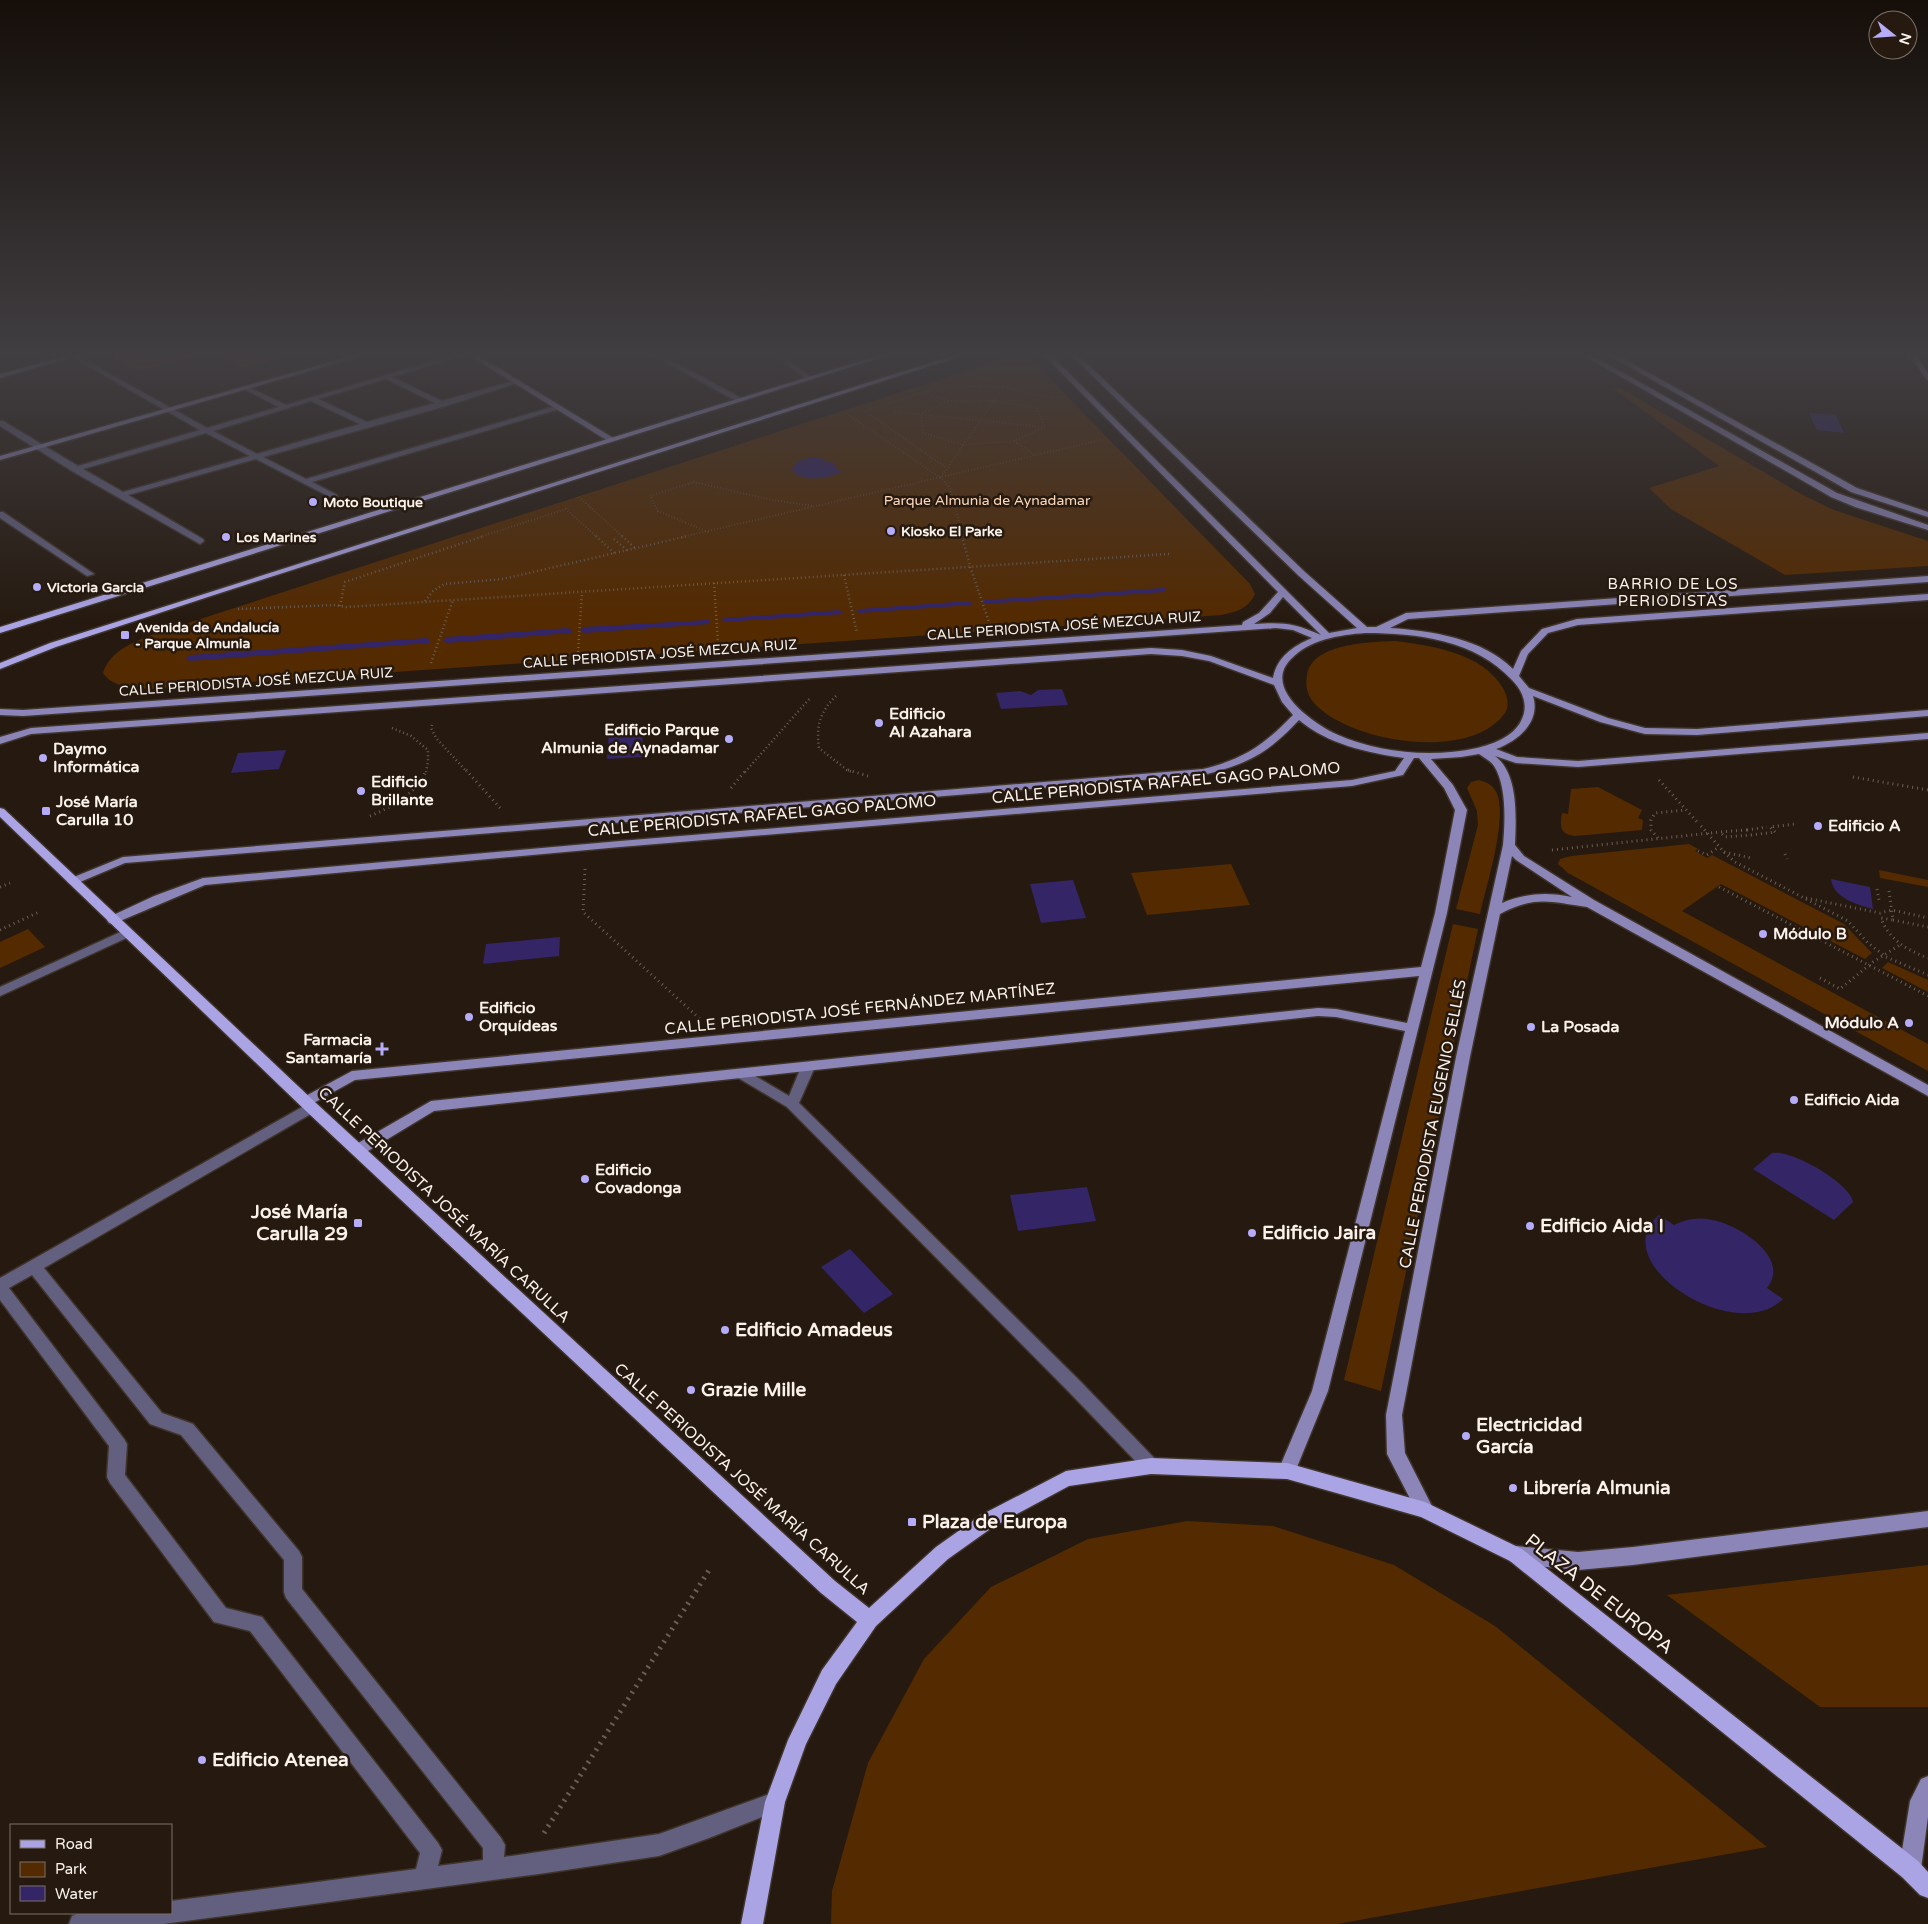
<svg xmlns="http://www.w3.org/2000/svg" width="1928" height="1924" font-family="'Varela Round',sans-serif">
	<style>
		.green { fill: #542a00 }
		.water { fill: #332566 }
		.lines { fill: none; stroke-linecap: round; stroke-linejoin: round }
		.stream { fill: #332566; fill-rule: evenodd }
		.street-casing { stroke: #3f342a; stroke-width: 3 }
		.secondary-casing { stroke: #3f342a; stroke-width: 3 }
		.primary-casing { stroke: #3f342a; stroke-width: 3 }
		.path-far3 { stroke: #695e56; stroke-width: 2; stroke-dasharray: 0.5 2.5; stroke-linecap: butt }
		.path-far2 { stroke: #695e56; stroke-width: 2.5; stroke-dasharray: 1 3; stroke-linecap: butt }
		.path-far1 { stroke: #695e56; stroke-width: 3; stroke-dasharray: 1 4; stroke-linecap: butt }
		.path { stroke: #695e56; stroke-width: 5; stroke-dasharray: 2 5.5; stroke-linecap: butt }
		.street { fill: #625f7f; fill-rule: evenodd }
		.secondary { fill: #8b85b8; fill-rule: evenodd }
		.primary { fill: #aaa3e4; fill-rule: evenodd }
		.path-bridge { stroke: #695e56; stroke-width: 3; stroke-dasharray: 1 4; stroke-linecap: butt }
		.poi-dot { fill: #b5acf8; stroke: #261a10; stroke-width: 2 }
		.labels { text-anchor: middle; dominant-baseline: central; stroke-width: 5; stroke-linejoin: round; paint-order: stroke }
		.far-park-label { font-size: 14px; fill: #fed8bc; stroke: #261a10 }
		.far-poi-label { font-size: 14px; font-weight: bold; fill: #faf1eb; stroke: #261a10; text-anchor: start }
		.far-street-label { font-size: 14px; fill: #faf1eb; stroke: #261a10 }
		.far-neighbourhood-label { font-size: 15px; letter-spacing: 1px; fill: #faf1eb; stroke: #261a10 }
		.poi-label { font-size: 16px; font-weight: bold; fill: #faf1eb; stroke: #261a10; text-anchor: start }
		.street-label { font-size: 16px; fill: #faf1eb; stroke: #261a10 }
		.near-poi-label { font-size: 19px; font-weight: bold; fill: #faf1eb; stroke: #261a10; text-anchor: start }
		.near-street-label { font-size: 19px; fill: #faf1eb; stroke: #261a10 }
	</style>
	<rect width="100%" height="100%" fill="#261a10"/>
	<path class="green" d="M 135,352 L 214,352 L 139,371 L 114,357 Z
		M 220,352 L 265,352 L 279,358 L 243,368 L 214,354 Z
		M 1024,352 L 1250,584 L 1255,594 C 1248,609 1236,612 1221,615 L 149,689 C 133,687 113,688 103,673 C 110,651 132,643 151,635 Z
		M 1620,388 L 1803,495 L 1834,510 L 1928,541 L 1928,566 L 1785,575 L 1671,509 L 1649,488 L 1719,466 L 1614,389 Z
		M 1396,641 C 1433,646 1482,653 1503,688 C 1507,695 1510,706 1505,713 C 1471,762 1350,743 1314,703 C 1307,695 1305,685 1307,675 C 1312,643 1370,642 1396,641 Z
		M 1479,780 C 1485,782 1492,784 1495,790 C 1510,812 1486,887 1480,914 L 1456,909 L 1478,825 L 1477,811 L 1467,788 L 1471,782 Z
		M 1598,787 L 1642,810 L 1638,818 L 1643,820 L 1642,830 L 1575,836 C 1559,834 1560,826 1562,813 L 1568,814 L 1571,789 Z
		M 1689,844 L 1698,849 L 1695,851 L 1707,858 L 1712,855 L 1844,924 L 1872,953 L 1865,959 L 1721,884 L 1682,911 L 1928,1044 L 1928,1071 L 1568,873 L 1558,864 L 1560,859 L 1571,856 Z
		M 1231,864 L 1250,905 L 1147,915 L 1131,873 Z
		M 1879,870 L 1928,880 L 1928,887 L 1880,878 Z
		M 1453,924 L 1478,929 L 1381,1391 L 1344,1380 Z
		M 28,929 L 45,947 L 0,968 L 0,942 Z
		M 1888,962 L 1928,980 L 1928,992 L 1882,968 Z
		M 1187,1521 L 1273,1526 L 1394,1565 L 1495,1626 L 1767,1847 L 1337,1924 L 831,1924 L 832,1891 L 868,1763 L 924,1659 L 991,1587 L 1088,1539 Z
		M 1928,1565 L 1928,1707 L 1820,1707 L 1667,1595 Z"/>
	<path class="water" d="M 1809,413 L 1836,415 L 1844,433 L 1817,430 Z
		M 820,457 L 826,462 L 837,463 L 834,467 L 842,471 C 829,479 803,483 792,470 C 795,458 809,458 820,457 Z
		M 1062,689 L 1068,705 L 1001,709 L 996,693 L 1020,691 L 1031,695 L 1038,690 Z
		M 643,728 L 642,757 L 607,759 L 609,730 Z
		M 286,750 L 279,769 L 231,773 L 238,753 Z
		M 1831,879 L 1870,887 L 1873,909 C 1858,905 1833,898 1831,879 Z
		M 1073,880 L 1086,918 L 1041,923 L 1030,884 Z
		M 560,937 L 559,956 L 483,964 L 486,944 Z
		M 1772,1153 C 1791,1149 1850,1183 1853,1202 L 1834,1220 L 1753,1169 Z
		M 1087,1187 L 1096,1221 L 1018,1231 L 1010,1195 Z
		M 1659,1215 L 1674,1225 C 1686,1219 1698,1217 1712,1220 C 1737,1224 1792,1257 1767,1288 L 1783,1299 C 1735,1347 1603,1262 1659,1215 Z
		M 850,1249 L 893,1294 L 864,1313 L 821,1267 Z"/>
	<g class="lines">
		<path class="stream" d="M 1162,588 L 1165,588 L 1165,592 L 985,604 L 981,602 L 985,600 Z
			M 968,601 L 972,603 L 971,605 L 860,613 L 856,611 L 860,609 Z
			M 839,610 L 843,612 L 842,614 L 725,622 L 721,620 L 725,618 Z
			M 706,620 L 709,620 L 709,624 L 584,633 L 580,630 L 584,627 Z
			M 568,628 L 572,631 L 571,633 L 447,643 L 443,640 L 447,637 Z
			M 426,638 L 429,639 L 429,643 L 190,661 L 186,658 L 190,655 Z"/>
		<defs>
			<path id="street" d="M 464,352 L 471,353 L 392,377 L 442,401 L 517,380 L 520,382 L 446,406 L 263,457 L 306,479 L 556,406 L 563,408 L 312,482 L 337,495 L 337,499 L 334,499 L 256,459 L 128,495 L 203,539 L 204,541 L 200,544 L 72,471 L 0,426 L 0,421 L 3,421 L 78,466 L 200,430 L 72,357 L 71,356 L 74,354 L 207,428 L 279,407 L 244,389 L 244,387 L 248,387 L 286,405 ZM 386,379 L 435,403 L 367,422 L 318,399 ZM 311,401 L 360,424 L 257,454 L 213,431 ZM 206,433 L 250,456 L 123,492 L 83,469 Z
				M 647,352 L 655,352 L 745,400 L 738,402 Z
				M 770,352 L 777,352 L 813,379 L 808,380 Z
				M 0,512 L 3,512 L 94,574 L 87,576 L 0,518 Z
				M 127,929 L 131,930 L 133,933 L 131,936 L 0,996 L 0,987 Z
				M 808,1062 L 813,1064 L 815,1067 L 799,1103 L 1081,1382 L 1157,1461 L 1160,1466 L 1157,1471 L 1151,1474 L 1145,1471 L 1069,1392 L 787,1107 L 735,1076 L 733,1073 L 735,1070 L 745,1070 L 789,1096 L 801,1067 L 803,1064 Z
				M 311,1102 L 316,1103 L 318,1107 L 316,1111 L 44,1268 L 162,1413 L 193,1424 L 299,1551 L 302,1557 L 302,1589 L 501,1838 L 505,1845 L 504,1857 L 659,1834 L 775,1792 L 782,1795 L 785,1802 L 782,1809 L 709,1838 L 659,1856 L 539,1874 L 163,1924 L 69,1924 L 72,1916 L 80,1913 L 171,1913 L 171,1901 L 416,1869 L 420,1853 L 250,1631 L 214,1622 L 110,1483 L 107,1477 L 109,1446 L 0,1300 L 0,1278 ZM 32,1275 L 150,1424 L 181,1435 L 284,1560 L 284,1592 L 286,1598 L 483,1848 L 483,1860 L 438,1866 L 442,1850 L 438,1843 L 262,1617 L 226,1608 L 125,1475 L 127,1444 L 124,1439 L 9,1288 Z"/>
			<path id="secondary" d="M 81,352 L 92,352 L 0,378 L 0,374 Z
				M 365,352 L 376,352 L 0,460 L 0,456 Z
				M 464,352 L 472,352 L 615,439 L 608,441 Z
				M 1041,352 L 1048,352 L 1329,633 L 1357,628 L 1299,576 L 1068,352 L 1075,352 L 1305,572 L 1367,627 L 1376,627 L 1406,613 L 1928,576 L 1928,582 L 1408,619 L 1390,628 C 1431,631 1482,638 1513,669 L 1521,651 L 1542,629 L 1577,619 L 1928,594 L 1928,600 L 1578,625 L 1548,633 L 1528,654 L 1519,676 L 1529,688 L 1608,718 L 1645,728 L 1697,729 L 1928,710 L 1928,716 L 1697,735 L 1645,734 L 1600,722 L 1533,696 C 1541,722 1518,741 1496,749 L 1517,757 L 1578,761 L 1928,733 L 1928,739 L 1578,767 L 1516,763 L 1495,756 C 1519,774 1516,818 1515,845 L 1524,856 L 1594,900 L 1928,1085 L 1928,1096 L 1587,907 C 1550,902 1536,895 1500,914 L 1470,1057 L 1402,1415 L 1405,1453 L 1434,1510 L 1431,1516 L 1425,1518 L 1419,1516 L 1387,1454 L 1386,1415 L 1456,1057 L 1503,845 C 1505,823 1507,786 1494,766 C 1491,761 1483,757 1479,754 L 1461,757 L 1431,759 L 1453,785 L 1467,810 L 1447,913 L 1328,1391 L 1293,1477 L 1287,1479 L 1281,1477 L 1278,1471 L 1312,1391 L 1405,1031 L 1336,1017 L 1318,1016 L 434,1111 L 363,1154 L 358,1155 L 353,1154 L 351,1150 L 353,1146 L 431,1101 L 1318,1008 L 1336,1009 L 1407,1023 L 1419,976 L 355,1080 L 310,1105 L 300,1105 L 298,1102 L 300,1099 L 352,1071 L 1421,967 L 1435,913 L 1455,810 L 1444,788 L 1419,758 L 1414,758 L 1403,775 L 1352,786 L 620,847 L 205,885 L 113,924 L 109,923 L 107,920 L 109,917 L 154,896 L 203,878 L 620,841 L 1352,780 L 1395,771 L 1404,758 C 1368,753 1327,744 1299,720 C 1267,754 1248,764 1203,775 L 125,863 L 73,885 L 69,883 L 67,881 L 69,879 L 123,857 L 1203,769 C 1244,759 1264,745 1293,715 L 1282,702 L 1274,685 L 1209,661 L 1182,656 L 1151,654 L 31,734 L 0,744 L 0,737 L 31,728 L 1151,648 L 1182,650 L 1211,656 L 1273,678 C 1277,657 1293,646 1312,638 L 1293,630 L 1276,628 L 23,716 L 0,715 L 0,709 L 23,710 L 1242,625 L 1243,622 L 1259,613 L 1278,592 ZM 1283,597 L 1321,635 C 1294,623 1283,622 1254,624 L 1270,613 ZM 1365,633 C 1417,633 1475,640 1512,680 C 1523,691 1529,706 1521,721 C 1513,737 1493,744 1477,748 C 1432,758 1378,753 1336,734 C 1313,723 1262,688 1291,659 C 1310,639 1340,635 1365,633 ZM 1512,856 L 1516,860 L 1572,897 C 1547,892 1526,893 1502,903 Z
				M 1578,352 L 1586,352 L 1837,493 L 1928,525 L 1928,530 L 1855,507 L 1831,497 Z
				M 1603,352 L 1611,352 L 1857,488 L 1928,512 L 1928,517 L 1851,492 Z
				M 1908,352 L 1914,352 L 1928,373 L 1928,380 L 1926,379 Z
				M 1928,1511 L 1928,1527 L 1633,1565 L 1578,1570 L 1516,1564 L 1510,1561 L 1507,1555 L 1510,1549 L 1516,1546 L 1578,1552 L 1633,1547 Z
				M 1928,1776 L 1928,1817 L 1921,1869 L 1918,1877 L 1910,1880 L 1902,1877 L 1899,1869 L 1910,1801 L 1921,1779 Z"/>
			<path id="primary" d="M 889,352 L 899,352 L 0,633 L 0,627 Z
				M 964,352 L 974,352 L 211,596 L 56,647 L 0,669 L 0,663 L 50,643 Z
				M 0,808 L 4,809 L 316,1103 L 835,1581 L 869,1608 L 936,1547 L 981,1515 L 1066,1471 L 1151,1458 L 1287,1463 L 1425,1502 L 1522,1549 L 1918,1861 L 1928,1872 L 1928,1898 L 1920,1895 L 1902,1877 L 1510,1561 L 1421,1517 L 1287,1479 L 1151,1474 L 1069,1486 L 993,1527 L 948,1559 L 876,1626 L 836,1684 L 806,1744 L 785,1802 L 763,1924 L 741,1924 L 765,1802 L 788,1740 L 822,1670 L 857,1622 L 821,1593 L 306,1111 L 0,817 Z"/>
		</defs>
		<use href="#street" class="street-casing"/>
		<use href="#secondary" class="secondary-casing"/>
		<use href="#primary" class="primary-casing"/>
		<path class="path-far3" d="M 970,374 L 1027,394 L 1060,398
			M 925,392 L 947,401
			M 948,401 L 994,401 L 1037,408 L 1045,427 L 1014,441 L 963,445 L 923,433 L 921,414 Z
			M 865,411 L 947,385 L 1004,387
			M 866,412 L 947,468
			M 895,412 L 1044,427
			M 846,413 L 941,478 L 950,488 L 963,537
			M 1014,441 L 1035,455
			M 941,477 L 1004,387
			M 579,497 L 623,537
			M 708,532 L 658,511 L 650,496 L 694,482 L 772,500 L 814,506
			M 480,537 L 566,509 L 597,537
			M 682,537 L 1101,440"/>
		<path class="path-far2" d="M 596,536 L 615,554
			M 622,536 L 636,549
			M 962,536 L 970,566 L 990,625
			M 614,539 L 628,551
			M 844,575 L 857,633
			M 714,583 L 718,642
			M 425,601 L 433,591 L 444,584 L 503,579 L 688,536
			M 340,606 L 345,582 L 484,536
			M 238,609 L 335,605 L 346,607 L 1169,554
			M 578,652 L 582,592
			M 431,663 L 453,600
			M 836,696 C 820,712 816,725 819,748 L 847,770 L 853,772
			M 432,725 L 431,728 L 436,738 L 467,772
			M 392,728 L 411,736 L 428,750 L 428,762 L 426,772
			M 745,772 L 811,697"/>
		<path class="path-far1" d="M 466,770 L 500,808
			M 848,770 L 868,776
			M 1853,777 L 1928,790
			M 1659,780 L 1699,824
			M 731,788 L 746,770
			M 370,816 C 392,807 417,794 426,770
			M 1701,826 L 1724,852 L 1751,858
			M 1747,830 L 1720,832 L 1725,837 L 1751,835
			M 1775,832 L 1770,827 L 1796,824
			M 1658,838 L 1651,830 L 1651,820 L 1655,813 L 1686,810
			M 1552,850 L 1720,832
			M 1698,851 L 1707,855 L 1719,847
			M 1724,852 L 1735,862 L 1848,921 L 1868,943 L 1886,957 L 1928,975
			M 1785,854 L 1787,859
			M 585,869 L 583,912 L 700,1019
			M 0,887 L 10,883
			M 1719,887 L 1928,996
			M 1877,889 L 1879,900
			M 1889,891 L 1893,920 L 1881,918 C 1889,940 1907,950 1928,958
			M 1806,898 L 1880,913 L 1892,910 L 1928,918
			M 1893,920 L 1928,927
			M 0,930 L 39,912
			M 1820,978 L 1840,989 L 1873,962 L 1900,945"/>
		<path class="path" d="M 544,1833 L 711,1567"/>
		<use href="#street" class="street"/>
		<use href="#secondary" class="secondary"/>
		<use href="#primary" class="primary"/>
		<path class="path-bridge" d="M 1747,830 L 1767,827
			M 1751,835 L 1775,832"/>
	</g>
	<linearGradient id="sky" x2="0" y2="1"><stop stop-color="#150e09"/><stop offset="0.57" stop-color="#413e42"/><stop offset="1" stop-color="#413e42" stop-opacity="0"/></linearGradient>
	<rect width="1928" height="621" fill="url(#sky)"/>
	<g class="poi-dot">
		<circle cx="313" cy="502" r="5"/>
		<circle cx="891" cy="531" r="5"/>
		<circle cx="226" cy="537" r="5"/>
		<circle cx="37" cy="587" r="5"/>
		<rect x="120" y="630" width="10" height="10" rx="2.5"/>
		<circle cx="879" cy="723" r="5"/>
		<circle cx="729" cy="739" r="5"/>
		<circle cx="43" cy="758" r="5"/>
		<circle cx="361" cy="791" r="5"/>
		<rect x="41" y="806" width="10" height="10" rx="2.5"/>
		<circle cx="1818" cy="826" r="5"/>
		<circle cx="1763" cy="934" r="5"/>
		<circle cx="469" cy="1017" r="5"/>
		<circle cx="1909" cy="1023" r="5"/>
		<circle cx="1531" cy="1027" r="5"/>
		<path d="M379.5 1041.5h5v5h5v5h-5v5h-5v-5h-5v-5h5z"/>
		<circle cx="1794" cy="1100" r="5"/>
		<circle cx="585" cy="1179" r="5"/>
		<rect x="353" y="1218" width="10" height="10" rx="2.5"/>
		<circle cx="1530" cy="1226" r="5"/>
		<circle cx="1252" cy="1233" r="5"/>
		<circle cx="725" cy="1330" r="5"/>
		<circle cx="691" cy="1390" r="5"/>
		<circle cx="1466" cy="1436" r="5"/>
		<circle cx="1513" cy="1488" r="5"/>
		<rect x="907" y="1517" width="10" height="10" rx="2.5"/>
		<circle cx="202" cy="1760" r="5"/>
	</g>
	<g class="labels">
		<g class="far-park-label">
			<text x="987" y="500">Parque Almunia de Aynadamar</text>
		</g>
		<g class="far-poi-label">
			<text x="323" y="502">Moto Boutique</text>
			<text x="901" y="531">Kiosko El Parke</text>
			<text x="236" y="537">Los Marines</text>
			<text x="47" y="587">Victoria Garcia</text>
			<text x="135" y="627">Avenida de Andalucía<tspan x="135" dy="16">- Parque Almunia</tspan></text>
		</g>
		<g class="far-street-label">
			<text transform="translate(1064 626) rotate(-4)">CALLE PERIODISTA JOSÉ MEZCUA RUIZ</text>
			<text transform="translate(660 654) rotate(-4)">CALLE PERIODISTA JOSÉ MEZCUA RUIZ</text>
			<text transform="translate(256 682) rotate(-4)">CALLE PERIODISTA JOSÉ MEZCUA RUIZ</text>
		</g>
		<g class="far-neighbourhood-label">
			<text x="1673" y="584">BARRIO DE LOS<tspan x="1673" dy="17">PERIODISTAS</tspan></text>
		</g>
		<g class="poi-label">
			<text x="889" y="714">Edificio<tspan x="889" dy="18">Al Azahara</tspan></text>
			<text x="719" y="730" text-anchor="end">Edificio Parque<tspan x="719" dy="18">Almunia de Aynadamar</tspan></text>
			<text x="53" y="749">Daymo<tspan x="53" dy="18">Informática</tspan></text>
			<text x="371" y="782">Edificio<tspan x="371" dy="18">Brillante</tspan></text>
			<text x="56" y="802">José María<tspan x="56" dy="18">Carulla 10</tspan></text>
			<text x="1828" y="826">Edificio A</text>
			<text x="1773" y="934">Módulo B</text>
			<text x="479" y="1008">Edificio<tspan x="479" dy="18">Orquídeas</tspan></text>
			<text x="1899" y="1023" text-anchor="end">Módulo A</text>
			<text x="1541" y="1027">La Posada</text>
			<text x="372" y="1040" text-anchor="end">Farmacia<tspan x="372" dy="18">Santamaría</tspan></text>
			<text x="1804" y="1100">Edificio Aida</text>
			<text x="595" y="1170">Edificio<tspan x="595" dy="18">Covadonga</tspan></text>
		</g>
		<g class="street-label">
			<text transform="translate(1166 783) rotate(-5)">CALLE PERIODISTA RAFAEL GAGO PALOMO</text>
			<text transform="translate(762 816) rotate(-5)">CALLE PERIODISTA RAFAEL GAGO PALOMO</text>
			<text transform="translate(860 1009) rotate(-6)">CALLE PERIODISTA JOSÉ FERNÁNDEZ MARTÍNEZ</text>
			<text transform="translate(1433 1124) rotate(-79)">CALLE PERIODISTA EUGENIO SELLÉS</text>
			<text transform="translate(444 1205) rotate(43)">CALLE PERIODISTA JOSÉ MARÍA CARULLA</text>
			<text transform="translate(742 1479) rotate(42)">CALLE PERIODISTA JOSÉ MARÍA CARULLA</text>
		</g>
		<g class="near-poi-label">
			<text x="348" y="1212" text-anchor="end">José María<tspan x="348" dy="22">Carulla 29</tspan></text>
			<text x="1540" y="1226">Edificio Aida I</text>
			<text x="1262" y="1233">Edificio Jaira</text>
			<text x="735" y="1330">Edificio Amadeus</text>
			<text x="701" y="1390">Grazie Mille</text>
			<text x="1476" y="1425">Electricidad<tspan x="1476" dy="22">García</tspan></text>
			<text x="1523" y="1488">Librería Almunia</text>
			<text x="922" y="1522">Plaza de Europa</text>
			<text x="212" y="1760">Edificio Atenea</text>
		</g>
		<g class="near-street-label">
			<text transform="translate(1599 1594) rotate(38)">PLAZA DE EUROPA</text>
		</g>
	</g>
	<rect x="10" y="1824" width="162" height="90" fill="#261a10" stroke="#7b7068"/>
	<rect x="20" y="1840" width="25" height="8" fill="#aaa3e4" stroke="#7b7068"/>
	<text x="55" y="1849" font-size="15" fill="#faf1eb">Road</text>
	<rect x="20" y="1862" width="25" height="15" fill="#542a00" stroke="#7b7068"/>
	<text x="55" y="1874" font-size="15" fill="#faf1eb">Park</text>
	<rect x="20" y="1886" width="25" height="15" fill="#332566" stroke="#7b7068"/>
	<text x="55" y="1899" font-size="15" fill="#faf1eb">Water</text>
	<g transform="translate(1893 35) rotate(107)"><circle r="24" fill="#261a10" stroke="#7b7068"/>
	<path d="M0-4L9 19L0 12L-9 19Z" fill="#b5acf8"/>
	<text y="-8" font-size="14" font-weight="bold" text-anchor="middle" fill="#faf1eb">N</text>
	</g>
</svg>
